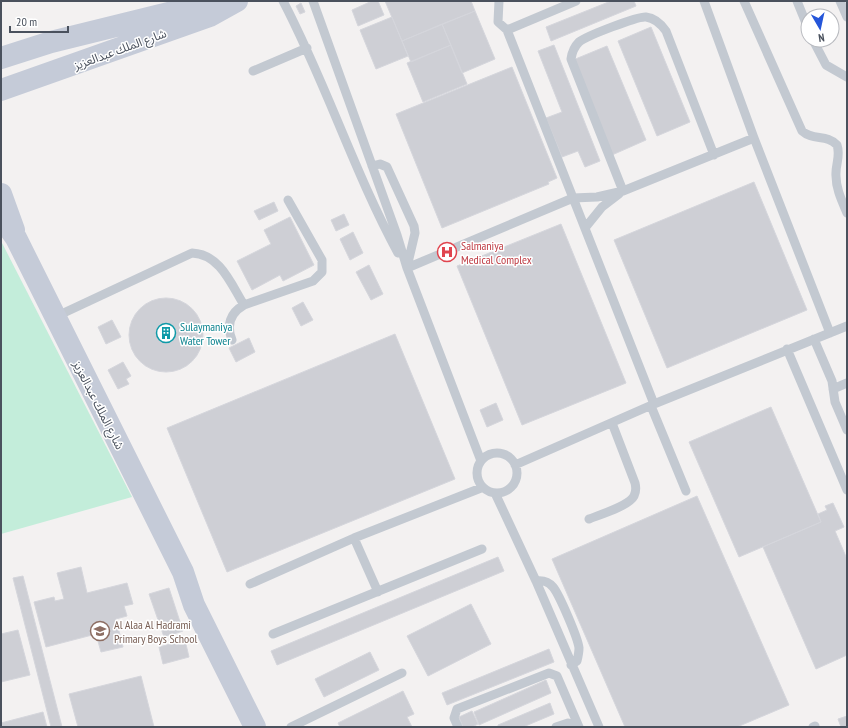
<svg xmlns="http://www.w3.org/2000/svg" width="848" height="728" font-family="'PT Sans Narrow','Noto Sans Arabic',sans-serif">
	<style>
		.green { fill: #c3edda }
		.building { fill: #cecfd5; stroke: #d5d6dc }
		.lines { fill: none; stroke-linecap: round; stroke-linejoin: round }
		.lane { stroke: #c3c9d1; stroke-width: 9 }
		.secondary { stroke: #c5cbd8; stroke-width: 22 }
		.labels { text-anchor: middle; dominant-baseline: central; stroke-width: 3; stroke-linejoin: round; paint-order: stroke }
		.street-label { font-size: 12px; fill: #4a515d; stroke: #fff }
		.health-label { font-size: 12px; fill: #be3a42; stroke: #fff; text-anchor: start }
		.culture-label { font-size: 12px; fill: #0d838f; stroke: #fff; text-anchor: start }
		.education-label { font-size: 12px; fill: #785e54; stroke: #fff; text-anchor: start }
	</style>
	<rect width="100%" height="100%" fill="#f3f1f1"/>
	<path class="green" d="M 1,241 L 132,497 L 1,534 Z"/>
	<path class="building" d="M 372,1 L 378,1 L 384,15 L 358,26 L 352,10 Z
		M 385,1 L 471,1 L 475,11 L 402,41 Z
		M 611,1 L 634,1 L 636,6 L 551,41 L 546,27 Z
		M 301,3 L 305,12 L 300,14 L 296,6 Z
		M 475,11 L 495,59 L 462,73 L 442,24 Z
		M 392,17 L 408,56 L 376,69 L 360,30 Z
		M 442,24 L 451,45 L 411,62 L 402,41 Z
		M 651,27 L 690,122 L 657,136 L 618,41 Z
		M 451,45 L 467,84 L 423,102 L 407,63 Z
		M 554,45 L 600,161 L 585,167 L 578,151 L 562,157 L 546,118 L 562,112 L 538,51 Z
		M 607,46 L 646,140 L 612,155 L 573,60 Z
		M 512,67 L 557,178 L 548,182 L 549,184 L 442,228 L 396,114 Z
		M 754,182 L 807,310 L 667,368 L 614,240 Z
		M 274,202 L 278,211 L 259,220 L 254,211 Z
		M 344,214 L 349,225 L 336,231 L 331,220 Z
		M 290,217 L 314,265 L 283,281 L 280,275 L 252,290 L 237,261 L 271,244 L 264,230 Z
		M 561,224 L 626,383 L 522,425 L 457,266 Z
		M 353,232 L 363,253 L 350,260 L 340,239 Z
		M 369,265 L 383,294 L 371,300 L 356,272 Z
		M129 335a37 37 0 1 1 74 0a37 37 0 1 1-74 0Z
		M 303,302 L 313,320 L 301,326 L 292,308 Z
		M 112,320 L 121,337 L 106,344 L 98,327 Z
		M 395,334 L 455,479 L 227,572 L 167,428 Z
		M 249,338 L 255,352 L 236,362 L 229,348 Z
		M 123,362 L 131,376 L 126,379 L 129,384 L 118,389 L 108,370 Z
		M 496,403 L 503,420 L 487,427 L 480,410 Z
		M 771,407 L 821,522 L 739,557 L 689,442 Z
		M 697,496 L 789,705 L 737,727 L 625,727 L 552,559 Z
		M 833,503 L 844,527 L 835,531 L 847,559 L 847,655 L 816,669 L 763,547 L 821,522 L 818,514 L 827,510 L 825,506 Z
		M 498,557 L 504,571 L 277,665 L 271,651 Z
		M 81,567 L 87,593 L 127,583 L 133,604 L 124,606 L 127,616 L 116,619 L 123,647 L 101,652 L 96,634 L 46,647 L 34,602 L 54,597 L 55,601 L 64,599 L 57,573 Z
		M 23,576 L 62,727 L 51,727 L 13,578 Z
		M 169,588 L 183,631 L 164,637 L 149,594 Z
		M 471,604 L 491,644 L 428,676 L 407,636 Z
		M 18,630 L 30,675 L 1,682 L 1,634 Z
		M 185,640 L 189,657 L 163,664 L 159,647 Z
		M 549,649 L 554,662 L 447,705 L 442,693 Z
		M 370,652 L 379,670 L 324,697 L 315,679 Z
		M 141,676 L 154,727 L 78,727 L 69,694 Z
		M 546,680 L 551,693 L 479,725 L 474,712 Z
		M 403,691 L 414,714 L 407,717 L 412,727 L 340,727 L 338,723 Z
		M 550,703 L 554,714 L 523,727 L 498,727 L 498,725 Z
		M 472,711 L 478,724 L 472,727 L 463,727 L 459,717 Z
		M 43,712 L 47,727 L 1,727 L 1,723 Z
		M 847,716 L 847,727 L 841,727 L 838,719 Z"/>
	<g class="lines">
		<path class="lane" d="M 283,1 C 326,83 354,172 398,253
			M 313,1 L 397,235 L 407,268 L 481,461
			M 499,1 L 498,22 L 507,30 L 654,404
			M 704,1 L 754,138 L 830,333
			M 744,1 L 802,131 C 813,141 827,134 837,145 C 841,156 835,165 836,176 C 836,189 842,201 847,213
			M 797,1 L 808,28
			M 840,1 L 847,17
			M 507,30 L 576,1
			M 813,40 L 826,65 L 847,77
			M 253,71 L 307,48
			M 372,166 L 380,164 L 387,167 L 414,226 L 415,233 L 407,267
			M 623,191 L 571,59 C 572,52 574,47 579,42 C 586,36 638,16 646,17 C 655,18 661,24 666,31 L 714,155
			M 585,228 L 602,207 L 619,194
			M 407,268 L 573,198 L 597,197 L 623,191 L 754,138
			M 55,317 L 192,253 C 220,254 231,284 244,305
			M 814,339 L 832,381 L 835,402 L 847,430
			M 232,340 C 226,325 230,313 244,305 L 313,281 L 322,272 L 322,260 L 288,200
			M 787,349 L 847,490
			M 833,389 L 847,383
			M 651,406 L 686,491
			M477 473a20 20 0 1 1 40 0a20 20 0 1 1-40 0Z
			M 515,465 L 654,404 L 847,326
			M 495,493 L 536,581 L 599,727
			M 589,519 C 599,515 629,506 634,496 C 636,492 636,487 635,483 L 612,423
			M 354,538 L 378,592
			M 536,581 C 543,580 548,581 553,587 C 559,594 578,638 579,648 C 579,653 578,657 577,661 L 571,665
			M 250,584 L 354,538 L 481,488
			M 273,634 L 482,549
			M 291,727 L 402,673
			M 458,727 L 454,718 L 457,709 L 549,673 L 557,676 L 579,727
			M 556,727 L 568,723 L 579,727
			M 813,727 L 815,726"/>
		<path class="secondary" d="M 1,58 L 51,42 L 217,1
			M 1,90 L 210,16 L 237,1
			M 1,194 L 14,230
			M 1,217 L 16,238 L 183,572 L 194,605 L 255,727"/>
	</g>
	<defs>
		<symbol id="hospital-ring" viewBox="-11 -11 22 22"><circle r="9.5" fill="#fff" stroke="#e0444e" stroke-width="1.5"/><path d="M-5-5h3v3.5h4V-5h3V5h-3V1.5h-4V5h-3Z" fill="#e0444e"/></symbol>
		<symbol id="building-ring" viewBox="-11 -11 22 22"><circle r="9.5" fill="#fff" stroke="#0f9aa8" stroke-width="1.5"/><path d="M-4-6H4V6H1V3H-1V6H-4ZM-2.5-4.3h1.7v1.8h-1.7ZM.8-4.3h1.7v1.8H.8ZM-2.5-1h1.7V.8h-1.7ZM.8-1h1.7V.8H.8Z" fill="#0f9aa8"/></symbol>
		<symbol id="school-ring" viewBox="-11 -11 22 22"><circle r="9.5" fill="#fff" stroke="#8d6e63" stroke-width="1.5"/><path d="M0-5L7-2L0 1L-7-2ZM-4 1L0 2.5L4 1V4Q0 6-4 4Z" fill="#8d6e63"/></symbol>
	</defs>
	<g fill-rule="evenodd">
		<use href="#hospital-ring" x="436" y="241" width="22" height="22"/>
		<use href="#building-ring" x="155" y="322" width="22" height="22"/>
		<use href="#school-ring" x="89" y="620" width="22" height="22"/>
	</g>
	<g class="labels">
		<g class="street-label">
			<text transform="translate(120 49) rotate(-20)">شارع الملك عبدالعزيز</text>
			<text transform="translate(99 405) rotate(63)">شارع الملك عبدالعزيز</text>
		</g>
		<g class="health-label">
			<text x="461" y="245">Salmaniya<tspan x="461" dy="14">Medical Complex</tspan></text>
		</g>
		<g class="culture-label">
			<text x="180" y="326">Sulaymaniya<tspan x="180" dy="14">Water Tower</tspan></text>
		</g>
		<g class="education-label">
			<text x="114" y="624">Al Alaa Al Hadrami<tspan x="114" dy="14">Primary Boys School</tspan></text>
		</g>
	</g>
	<rect width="848" height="728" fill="none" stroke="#4a515d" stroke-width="4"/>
	<g transform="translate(820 28) rotate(171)"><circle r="19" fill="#ffffff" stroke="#b7b9be"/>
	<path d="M0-3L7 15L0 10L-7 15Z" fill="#2556d9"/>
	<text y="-6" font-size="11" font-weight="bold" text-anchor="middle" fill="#4a515d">N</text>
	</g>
	<path d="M10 26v6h58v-6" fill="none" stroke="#4a515d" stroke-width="2"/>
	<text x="16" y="26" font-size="12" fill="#4a515d" stroke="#ffffff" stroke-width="3" paint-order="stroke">20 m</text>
</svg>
